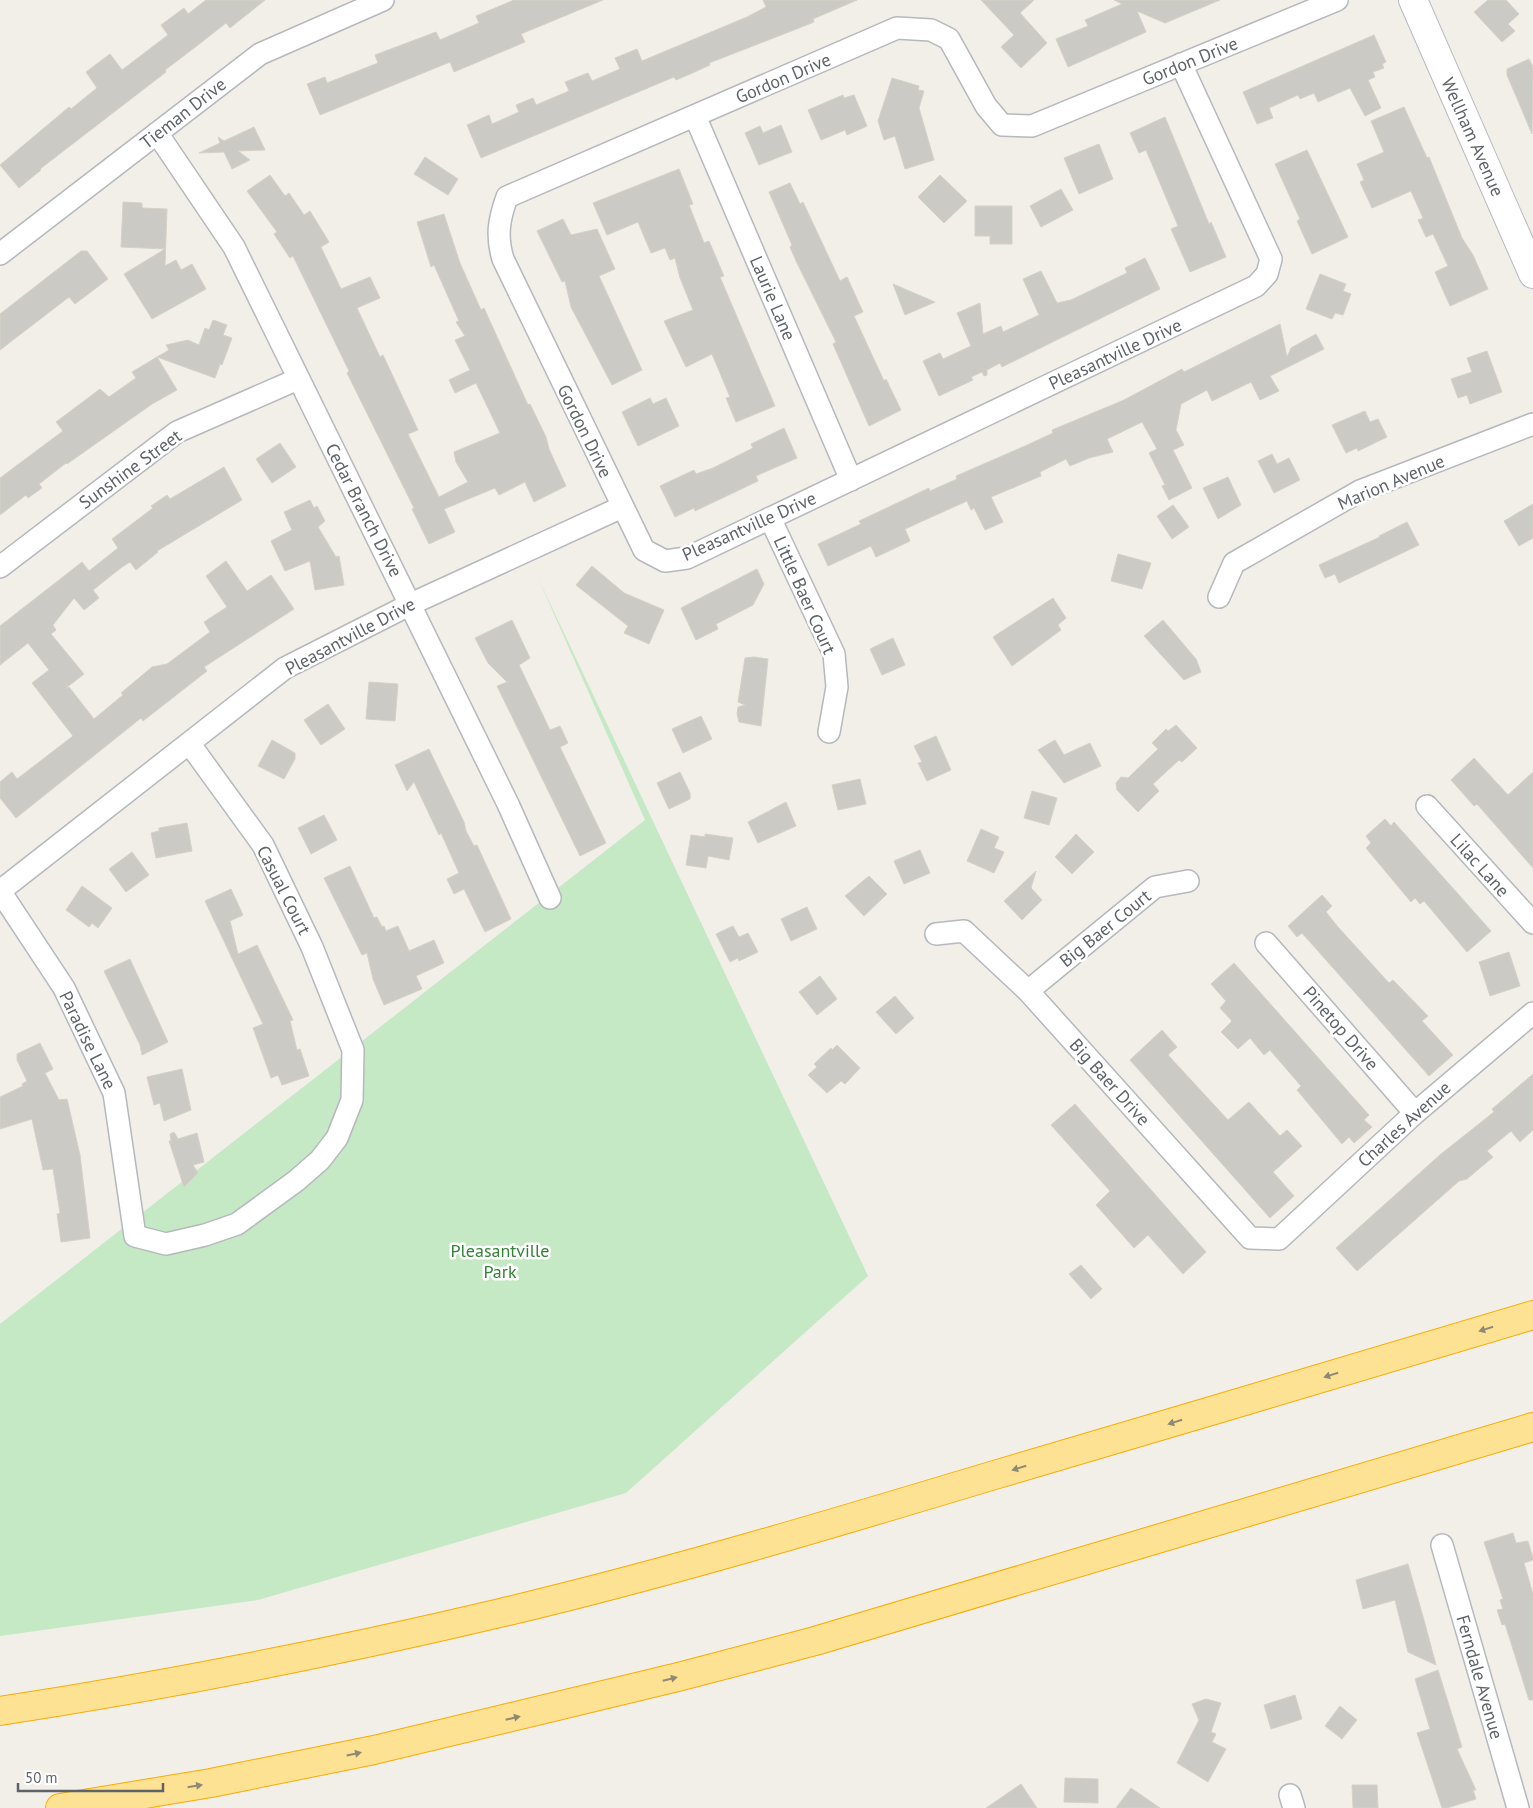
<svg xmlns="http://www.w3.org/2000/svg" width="1533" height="1808" font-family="'PT Sans',sans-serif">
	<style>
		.green { fill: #c5e8c5 }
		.building { fill: #cccac5; stroke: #d6d1c6 }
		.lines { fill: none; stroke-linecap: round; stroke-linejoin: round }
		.street-casing { stroke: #b5b8bc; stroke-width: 24 }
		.secondary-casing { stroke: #b6babf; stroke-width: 30 }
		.highway-casing { stroke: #f9ab00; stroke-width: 30 }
		.street { stroke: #fff; stroke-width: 21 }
		.secondary { stroke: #fff; stroke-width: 28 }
		.highway { stroke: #fde293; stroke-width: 28 }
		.oneway { fill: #8e8975 }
		.labels { text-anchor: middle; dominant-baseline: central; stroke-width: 5; stroke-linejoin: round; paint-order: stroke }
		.street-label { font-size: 18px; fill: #5f6368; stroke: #fff }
		.park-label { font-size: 18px; fill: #348238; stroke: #fff }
	</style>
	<rect width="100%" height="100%" fill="#f1efe8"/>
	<path class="green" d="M 538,578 L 868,1276 L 626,1493 L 258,1600 L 0,1636 L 0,1324 L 645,820 Z"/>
	<path class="building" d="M 206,0 L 265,0 L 230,28 L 226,23 L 198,45 L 165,70 L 166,72 L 40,169 L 41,170 L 19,188 L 0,165 L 69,107 L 71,109 L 97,88 L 86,72 L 110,54 L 122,70 L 168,35 L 161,25 L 184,8 L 188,14 Z
		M 514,0 L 603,0 L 521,34 L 525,42 L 454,72 L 450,62 L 320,115 L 307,84 L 325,77 L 327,83 L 378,63 L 375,55 L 436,32 L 440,40 L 479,23 L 476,16 Z
		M 763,0 L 857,0 L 813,19 L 814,22 L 794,30 L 709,63 L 710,65 L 688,75 L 676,80 L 674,77 L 481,158 L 467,125 L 489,115 L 492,124 L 519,112 L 516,105 L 533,98 L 536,105 L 569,91 L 565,82 L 588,73 L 592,81 L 620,69 L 615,58 L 637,49 L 642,61 L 747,17 L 766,7 Z
		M 981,0 L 1034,0 L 1020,13 L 1047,43 L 1021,68 L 1001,47 L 1014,35 Z
		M 1114,0 L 1220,0 L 1165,23 L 1137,11 L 1146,32 L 1068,67 L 1056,39 L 1088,26 L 1085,20 L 1122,4 Z
		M 1488,0 L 1506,0 L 1519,14 L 1508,24 L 1515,31 L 1502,42 L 1474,12 Z
		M 1374,35 L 1386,62 L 1382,64 L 1384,68 L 1373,72 L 1375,77 L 1368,80 L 1381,108 L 1365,116 L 1350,88 L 1318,102 L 1314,93 L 1300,99 L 1298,95 L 1269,108 L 1273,118 L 1257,124 L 1243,92 Z
		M 1529,59 L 1533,67 L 1532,134 L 1507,75 L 1507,69 Z
		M 892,78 L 919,86 L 918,90 L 924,91 L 919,108 L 934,160 L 905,169 L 895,136 L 884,140 L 878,121 Z
		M 843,95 L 844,98 L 854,95 L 867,126 L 847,135 L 845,130 L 821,140 L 808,110 Z
		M 1404,107 L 1427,158 L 1429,157 L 1462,238 L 1473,255 L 1488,289 L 1450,306 L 1435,272 L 1448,266 L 1433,234 L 1426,237 L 1418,220 L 1423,218 L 1411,191 L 1372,208 L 1360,182 L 1364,180 L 1357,164 L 1384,152 L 1371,121 Z
		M 1165,117 L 1209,224 L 1211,222 L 1226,257 L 1190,272 L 1171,229 L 1178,226 L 1146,150 L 1139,153 L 1130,133 Z
		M 781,125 L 792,152 L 759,165 L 745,133 L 760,126 L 763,133 Z
		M 254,127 L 265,150 L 238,151 L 250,160 L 232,169 L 224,152 L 199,153 L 220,143 L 218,137 L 224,141 Z
		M 1099,144 L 1113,179 L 1079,194 L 1064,158 Z
		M 1307,150 L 1348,237 L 1312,254 L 1297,221 L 1300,219 L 1275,164 Z
		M 425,157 L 458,179 L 448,195 L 414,174 Z
		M 679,169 L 693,204 L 689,205 L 704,243 L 709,241 L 724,276 L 720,277 L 775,406 L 736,422 L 726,398 L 730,397 L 712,354 L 686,367 L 664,321 L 693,310 L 680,278 L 675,258 L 670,260 L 665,248 L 651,253 L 638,222 L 607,235 L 593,203 Z
		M 270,175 L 285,196 L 289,193 L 304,215 L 310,211 L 329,242 L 321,247 L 341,289 L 370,277 L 380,298 L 357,308 L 380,357 L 383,355 L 418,430 L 408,434 L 439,497 L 468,482 L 456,462 L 454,452 L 500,433 L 476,383 L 455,393 L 449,380 L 470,370 L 455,340 L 465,336 L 456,322 L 459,321 L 434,265 L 431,267 L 417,222 L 444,214 L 460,263 L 481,310 L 484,308 L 528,405 L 530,404 L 546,437 L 549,449 L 566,486 L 534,502 L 525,482 L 499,495 L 495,488 L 444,509 L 455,532 L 429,544 L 412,509 L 414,508 L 347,373 L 349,371 L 293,256 L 290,258 L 274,234 L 277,232 L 247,191 Z
		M 940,175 L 967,201 L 944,223 L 918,197 Z
		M 790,183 L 800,204 L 803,202 L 840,281 L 847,277 L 863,312 L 854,316 L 884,381 L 886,379 L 901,410 L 869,426 L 833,344 L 836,342 L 796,261 L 790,247 L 792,245 L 769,192 Z
		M 1061,189 L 1073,210 L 1041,227 L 1030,206 Z
		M 123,202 L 142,203 L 142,208 L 167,209 L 165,266 L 176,260 L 181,270 L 192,264 L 206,289 L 152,319 L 124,274 L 165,249 L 121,247 Z
		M 975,206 L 1012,206 L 1012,244 L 990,244 L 990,236 L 975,236 Z
		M 563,219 L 571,235 L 597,229 L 615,269 L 599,276 L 642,370 L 612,385 L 571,307 L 565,281 L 562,282 L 537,231 Z
		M 81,251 L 87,251 L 108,279 L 75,304 L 69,297 L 0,350 L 0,314 Z
		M 1145,258 L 1160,289 L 1002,367 L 1000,363 L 987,370 L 987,375 L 984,376 L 982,372 L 971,377 L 973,380 L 939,396 L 923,361 L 940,353 L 943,359 L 971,346 L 957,313 L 980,303 L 983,334 L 1001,326 L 1003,332 L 1039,315 L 1023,279 L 1041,271 L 1057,303 L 1071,300 L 1127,273 L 1125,268 Z
		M 1320,274 L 1346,284 L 1343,291 L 1351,294 L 1343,315 L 1335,313 L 1332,319 L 1306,309 Z
		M 893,284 L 935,302 L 905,315 Z
		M 213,320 L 227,325 L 223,335 L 232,338 L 222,365 L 220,364 L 215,378 L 157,357 L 169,350 L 166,345 L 188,340 L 199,345 L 205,328 L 209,330 Z
		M 1280,324 L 1287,357 L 1291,348 L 1316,334 L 1324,349 L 1270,376 L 1279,391 L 1260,400 L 1251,382 L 1212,401 L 1207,390 L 1181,404 L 1176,430 L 1184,445 L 1173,450 L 1192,488 L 1169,500 L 1162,486 L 1165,485 L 1149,453 L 1157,449 L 1142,422 L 1107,439 L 1113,452 L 1089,458 L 1070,466 L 1066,459 L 1040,472 L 1041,476 L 991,497 L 1003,522 L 985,530 L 974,508 L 971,510 L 967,501 L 905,529 L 910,541 L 889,551 L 876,557 L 871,546 L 828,566 L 818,544 L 861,524 L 859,521 L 929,488 L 930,491 L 957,479 L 956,476 L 1025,446 L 1053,433 L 1052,430 L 1124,400 L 1182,369 L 1184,372 Z
		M 1487,351 L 1502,392 L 1470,404 L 1467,395 L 1458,398 L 1451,379 L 1472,372 L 1467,358 Z
		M 157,357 L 177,390 L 152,404 L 67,464 L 66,463 L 39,484 L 42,488 L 28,498 L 26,495 L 0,515 L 0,478 L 63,431 L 56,422 L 100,389 L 109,397 L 136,378 L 132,372 Z
		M 650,398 L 653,404 L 666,398 L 679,426 L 638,446 L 622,412 Z
		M 1365,411 L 1370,422 L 1378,419 L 1387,437 L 1358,451 L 1357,448 L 1346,453 L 1332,425 Z
		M 784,428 L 797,458 L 756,476 L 758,481 L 695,511 L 694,508 L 675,517 L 660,486 L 694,470 L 696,474 L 713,468 L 753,448 L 751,444 Z
		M 280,443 L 296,467 L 272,483 L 256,459 Z
		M 1272,454 L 1277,464 L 1289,458 L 1300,480 L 1274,493 L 1258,461 Z
		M 224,467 L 242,500 L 157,551 L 158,552 L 136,570 L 130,562 L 122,567 L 93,590 L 99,598 L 84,610 L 74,598 L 53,625 L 56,630 L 51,634 L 84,674 L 66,688 L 69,687 L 94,719 L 123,695 L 121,693 L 152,667 L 167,664 L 210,632 L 204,622 L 227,607 L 206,576 L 226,561 L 247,591 L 271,575 L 294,609 L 204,667 L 207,671 L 143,721 L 141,718 L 16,818 L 0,798 L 0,782 L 12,772 L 17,779 L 73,736 L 32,683 L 49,670 L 28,643 L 0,665 L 0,626 L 82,562 L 89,571 L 118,548 L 112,539 L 153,508 L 151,506 L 167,495 L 170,499 Z
		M 1228,477 L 1241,505 L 1218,519 L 1203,488 Z
		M 310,500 L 314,508 L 317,506 L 325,521 L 318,527 L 336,557 L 339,556 L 344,585 L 315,590 L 310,561 L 285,571 L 271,541 L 292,530 L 284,512 Z
		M 1533,504 L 1533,538 L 1519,546 L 1504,521 Z
		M 1173,505 L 1189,527 L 1172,539 L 1157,516 Z
		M 1407,522 L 1419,545 L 1339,583 L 1335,574 L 1325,578 L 1319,565 L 1380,537 L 1379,536 Z
		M 1118,554 L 1151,563 L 1142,589 L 1111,581 Z
		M 592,566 L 624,593 L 664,610 L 649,644 L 624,633 L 628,626 L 576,585 Z
		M 757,569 L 764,584 L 753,605 L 716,624 L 718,629 L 696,640 L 681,608 Z
		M 1053,598 L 1066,618 L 1058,625 L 1061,630 L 1012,666 L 993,637 Z
		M 512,620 L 530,658 L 519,665 L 550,730 L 560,726 L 568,743 L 560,747 L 606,843 L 580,856 L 497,686 L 507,682 L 488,663 L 475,638 Z
		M 1163,620 L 1196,659 L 1201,672 L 1184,680 L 1144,636 Z
		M 893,638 L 905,665 L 882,675 L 870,649 Z
		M 754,657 L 768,659 L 761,726 L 739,722 L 737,714 L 738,707 L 745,705 L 738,702 L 745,658 Z
		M 369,682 L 398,684 L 395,721 L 366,719 Z
		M 328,704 L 345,729 L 321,745 L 304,720 Z
		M 701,716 L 712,739 L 683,753 L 672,729 Z
		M 1176,725 L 1197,748 L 1182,762 L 1179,760 L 1153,784 L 1159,791 L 1138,812 L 1117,790 L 1116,783 L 1121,777 L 1128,778 L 1158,749 L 1152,743 L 1166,729 L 1168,731 Z
		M 936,736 L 951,770 L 927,781 L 918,763 L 922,762 L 914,746 Z
		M 272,740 L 295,753 L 295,759 L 284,779 L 258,766 Z
		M 1055,740 L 1064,755 L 1090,743 L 1101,766 L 1064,783 L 1038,750 Z
		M 429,749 L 464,822 L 466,831 L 474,846 L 477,845 L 511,919 L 485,932 L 464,889 L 454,894 L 447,879 L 459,873 L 441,833 L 439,835 L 414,782 L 407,791 L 395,765 Z
		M 1474,758 L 1508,795 L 1533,772 L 1533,868 L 1477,804 L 1474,806 L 1451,780 Z
		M 680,772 L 690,793 L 690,799 L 669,809 L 657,783 Z
		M 860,779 L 866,804 L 838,810 L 832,785 Z
		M 1032,791 L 1057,798 L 1049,825 L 1024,818 Z
		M 786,802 L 796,826 L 758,843 L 748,822 Z
		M 324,815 L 337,840 L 311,854 L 298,828 Z
		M 1385,819 L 1391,826 L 1394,822 L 1491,931 L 1467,952 L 1424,901 L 1420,904 L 1415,898 L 1411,902 L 1366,848 L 1371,843 L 1366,836 Z
		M 187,823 L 192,851 L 156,858 L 151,833 L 159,831 L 159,828 Z
		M 981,829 L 999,837 L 994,848 L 1004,852 L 994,873 L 967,861 Z
		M 705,834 L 733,838 L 729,860 L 708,856 L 706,868 L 686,865 L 691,835 L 705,837 Z
		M 1076,834 L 1094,852 L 1072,874 L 1055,857 Z
		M 920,850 L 930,873 L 904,884 L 894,861 Z
		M 132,852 L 149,875 L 126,892 L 109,869 Z
		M 350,866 L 374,918 L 377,917 L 382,927 L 384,926 L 386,931 L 398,926 L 409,951 L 434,940 L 444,963 L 416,976 L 422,989 L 384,1005 L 373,979 L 367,953 L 362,955 L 324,878 Z
		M 1036,871 L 1031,888 L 1042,900 L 1022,920 L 1004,901 Z
		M 869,876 L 887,894 L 864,916 L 845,896 Z
		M 82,886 L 112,908 L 98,928 L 92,923 L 89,927 L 66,910 Z
		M 231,889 L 243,915 L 230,921 L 238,954 L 257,945 L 293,1020 L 290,1021 L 297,1050 L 300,1049 L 309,1076 L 282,1085 L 278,1075 L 271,1078 L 253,1028 L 263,1024 L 205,901 Z
		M 1322,895 L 1332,906 L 1326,912 L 1338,927 L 1389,983 L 1393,980 L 1428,1016 L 1422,1021 L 1453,1055 L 1429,1076 L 1302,933 L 1297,937 L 1288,926 Z
		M 807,907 L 817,929 L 791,941 L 781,919 Z
		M 733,926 L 739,937 L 748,933 L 758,952 L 739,961 L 738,958 L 730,962 L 716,934 Z
		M 1509,952 L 1520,986 L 1490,996 L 1479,962 Z
		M 130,959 L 168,1042 L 142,1055 L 140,1045 L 104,971 Z
		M 1234,963 L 1369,1115 L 1364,1120 L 1372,1127 L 1354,1143 L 1349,1137 L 1342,1144 L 1297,1090 L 1301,1086 L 1270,1050 L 1264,1055 L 1250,1038 L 1238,1049 L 1221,1032 L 1232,1021 L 1220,1008 L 1226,1001 L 1211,984 Z
		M 820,976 L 837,999 L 817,1015 L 799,992 Z
		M 895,996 L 914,1018 L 896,1034 L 876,1012 Z
		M 1162,1030 L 1177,1047 L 1168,1055 L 1228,1120 L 1249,1102 L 1280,1136 L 1287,1130 L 1302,1146 L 1273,1172 L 1294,1196 L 1270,1218 L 1130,1060 Z
		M 40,1043 L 53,1069 L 45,1073 L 59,1100 L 67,1099 L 80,1155 L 90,1238 L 61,1242 L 57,1214 L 60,1213 L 53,1169 L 43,1170 L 32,1119 L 0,1129 L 0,1097 L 23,1086 L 22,1084 L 27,1081 L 17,1060 L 17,1054 Z
		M 837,1045 L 860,1068 L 845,1084 L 841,1081 L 827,1093 L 808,1075 L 817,1067 L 814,1064 L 831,1048 L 832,1050 Z
		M 182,1069 L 191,1110 L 164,1121 L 160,1103 L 154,1105 L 147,1077 Z
		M 1533,1074 L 1533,1130 L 1520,1142 L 1511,1131 L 1487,1151 L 1493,1157 L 1467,1179 L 1459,1181 L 1357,1271 L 1336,1248 L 1441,1154 L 1494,1112 L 1492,1109 Z
		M 1075,1104 L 1206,1252 L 1183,1274 L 1148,1235 L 1134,1248 L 1096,1205 L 1110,1191 L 1051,1125 Z
		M 174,1132 L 178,1139 L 197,1133 L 204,1162 L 193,1165 L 198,1173 L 184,1187 L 169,1141 L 171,1141 L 170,1134 Z
		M 1081,1265 L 1102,1289 L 1091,1299 L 1069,1274 Z
		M 1513,1533 L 1516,1543 L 1528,1541 L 1533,1558 L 1533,1560 L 1524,1563 L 1533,1594 L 1533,1700 L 1529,1700 L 1505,1624 L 1502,1625 L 1497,1610 L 1503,1609 L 1500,1600 L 1503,1599 L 1484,1542 Z
		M 1408,1564 L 1424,1620 L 1436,1665 L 1408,1652 L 1395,1600 L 1363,1609 L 1356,1580 Z
		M 1438,1670 L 1462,1747 L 1457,1749 L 1476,1790 L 1473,1790 L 1476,1799 L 1447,1808 L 1442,1808 L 1417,1733 L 1430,1729 L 1415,1679 Z
		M 1295,1695 L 1302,1719 L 1271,1729 L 1264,1705 Z
		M 1206,1699 L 1221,1703 L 1211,1732 L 1216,1734 L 1212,1742 L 1226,1749 L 1208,1782 L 1177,1763 L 1199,1720 L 1192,1704 Z
		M 1340,1706 L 1357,1720 L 1342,1739 L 1325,1726 Z
		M 1065,1778 L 1098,1779 L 1098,1803 L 1064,1802 Z
		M 1021,1784 L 1037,1808 L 986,1808 Z
		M 1352,1785 L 1377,1785 L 1378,1808 L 1353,1808 Z
		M 1131,1788 L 1160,1808 L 1116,1808 Z"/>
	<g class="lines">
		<defs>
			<path id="street" d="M 1181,64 L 1271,259 L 1267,274 L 1256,286 L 687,558 L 665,561 L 644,550 L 503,259 C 496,236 499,219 507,197 L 897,28 L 931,30 L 949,39 L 986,106 L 1002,125 L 1032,126 L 1337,0
				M 695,116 L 851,480
				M 157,133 L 234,247 L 508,804 L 550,898
				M 0,254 L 260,54 L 383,0
				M 770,518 L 834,654 L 837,687 L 829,732
				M 0,567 L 177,432 L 298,379
				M 1219,597 L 1234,563 L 1360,491 L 1533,424
				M 189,743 L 263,845 L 312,947 L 353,1050 L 352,1100 L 337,1138 L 320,1160 L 296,1181 L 237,1224 L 205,1235 L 166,1244 L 135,1236 L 114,1093 L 64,988 L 0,891 L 285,668 L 411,604 L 622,507
				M 1427,806 L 1533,923
				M 936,934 L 964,931 L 1028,991 L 1250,1238 L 1279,1239 L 1415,1113 L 1533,1013
				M 1266,943 L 1415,1113
				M 1028,991 L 1155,887 L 1188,881
				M 1442,1545 L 1518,1808
				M 1290,1795 L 1294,1808"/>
			<path id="secondary" d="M 1413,0 L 1533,274"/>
			<path id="highway" d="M 0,1711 C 168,1685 335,1652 500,1613 C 665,1574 828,1525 991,1476 C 1172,1423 1352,1369 1533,1315
				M 60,1808 L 211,1783 L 374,1750 L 678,1677 L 815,1641 L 1533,1427"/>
		</defs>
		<use href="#street" class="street-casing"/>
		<use href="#secondary" class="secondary-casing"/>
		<use href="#highway" class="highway-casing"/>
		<use href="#street" class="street"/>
		<use href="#secondary" class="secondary"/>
		<use href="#highway" class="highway"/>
	</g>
	<defs><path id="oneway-solid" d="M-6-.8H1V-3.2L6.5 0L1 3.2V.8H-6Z" transform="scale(1.25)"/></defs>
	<g class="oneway">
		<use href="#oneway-solid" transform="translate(1486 1329) rotate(163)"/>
		<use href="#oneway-solid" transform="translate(1331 1375) rotate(163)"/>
		<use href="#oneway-solid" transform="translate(1175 1422) rotate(163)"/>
		<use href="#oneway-solid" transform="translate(1019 1468) rotate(163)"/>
		<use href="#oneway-solid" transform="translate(670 1679) rotate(-14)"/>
		<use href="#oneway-solid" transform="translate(513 1718) rotate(-13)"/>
		<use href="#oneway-solid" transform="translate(354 1754) rotate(-12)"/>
		<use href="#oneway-solid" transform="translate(195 1786) rotate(-9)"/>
	</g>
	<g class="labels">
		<g class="street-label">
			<text transform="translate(1190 61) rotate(-22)">Gordon Drive</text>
			<text transform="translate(783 78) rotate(-23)">Gordon Drive</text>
			<text transform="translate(183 113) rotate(-38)">Tieman Drive</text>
			<text transform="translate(1473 137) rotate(66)">Wellham Avenue</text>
			<text transform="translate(773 298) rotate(67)">Laurie Lane</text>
			<text transform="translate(1115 354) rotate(-25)">Pleasantville Drive</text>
			<text transform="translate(585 431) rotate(64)">Gordon Drive</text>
			<text transform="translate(130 469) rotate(-36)">Sunshine Street</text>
			<text transform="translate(1391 482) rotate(-23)">Marion Avenue</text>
			<text transform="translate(364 510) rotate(63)">Cedar Branch Drive</text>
			<text transform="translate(749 526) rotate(-24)">Pleasantville Drive</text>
			<text transform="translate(805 595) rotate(66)">Little Baer Court</text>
			<text transform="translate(350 636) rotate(-28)">Pleasantville Drive</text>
			<text transform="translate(1480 865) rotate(48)">Lilac Lane</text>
			<text transform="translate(284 890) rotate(63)">Casual Court</text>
			<text transform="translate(1105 928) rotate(-39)">Big Baer Court</text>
			<text transform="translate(1341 1028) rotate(49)">Pinetop Drive</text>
			<text transform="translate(88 1040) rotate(64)">Paradise Lane</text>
			<text transform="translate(1110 1082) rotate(48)">Big Baer Drive</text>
			<text transform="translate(1404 1124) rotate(-42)">Charles Avenue</text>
			<text transform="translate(1480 1677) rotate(74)">Ferndale Avenue</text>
		</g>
		<g class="park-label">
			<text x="500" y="1250">Pleasantville<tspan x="500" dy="21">Park</tspan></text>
		</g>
	</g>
	<path d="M18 1783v8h145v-8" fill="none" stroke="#5f6368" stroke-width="2.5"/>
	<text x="25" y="1783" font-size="15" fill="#5f6368" stroke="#ffffff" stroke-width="4" paint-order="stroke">50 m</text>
</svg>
